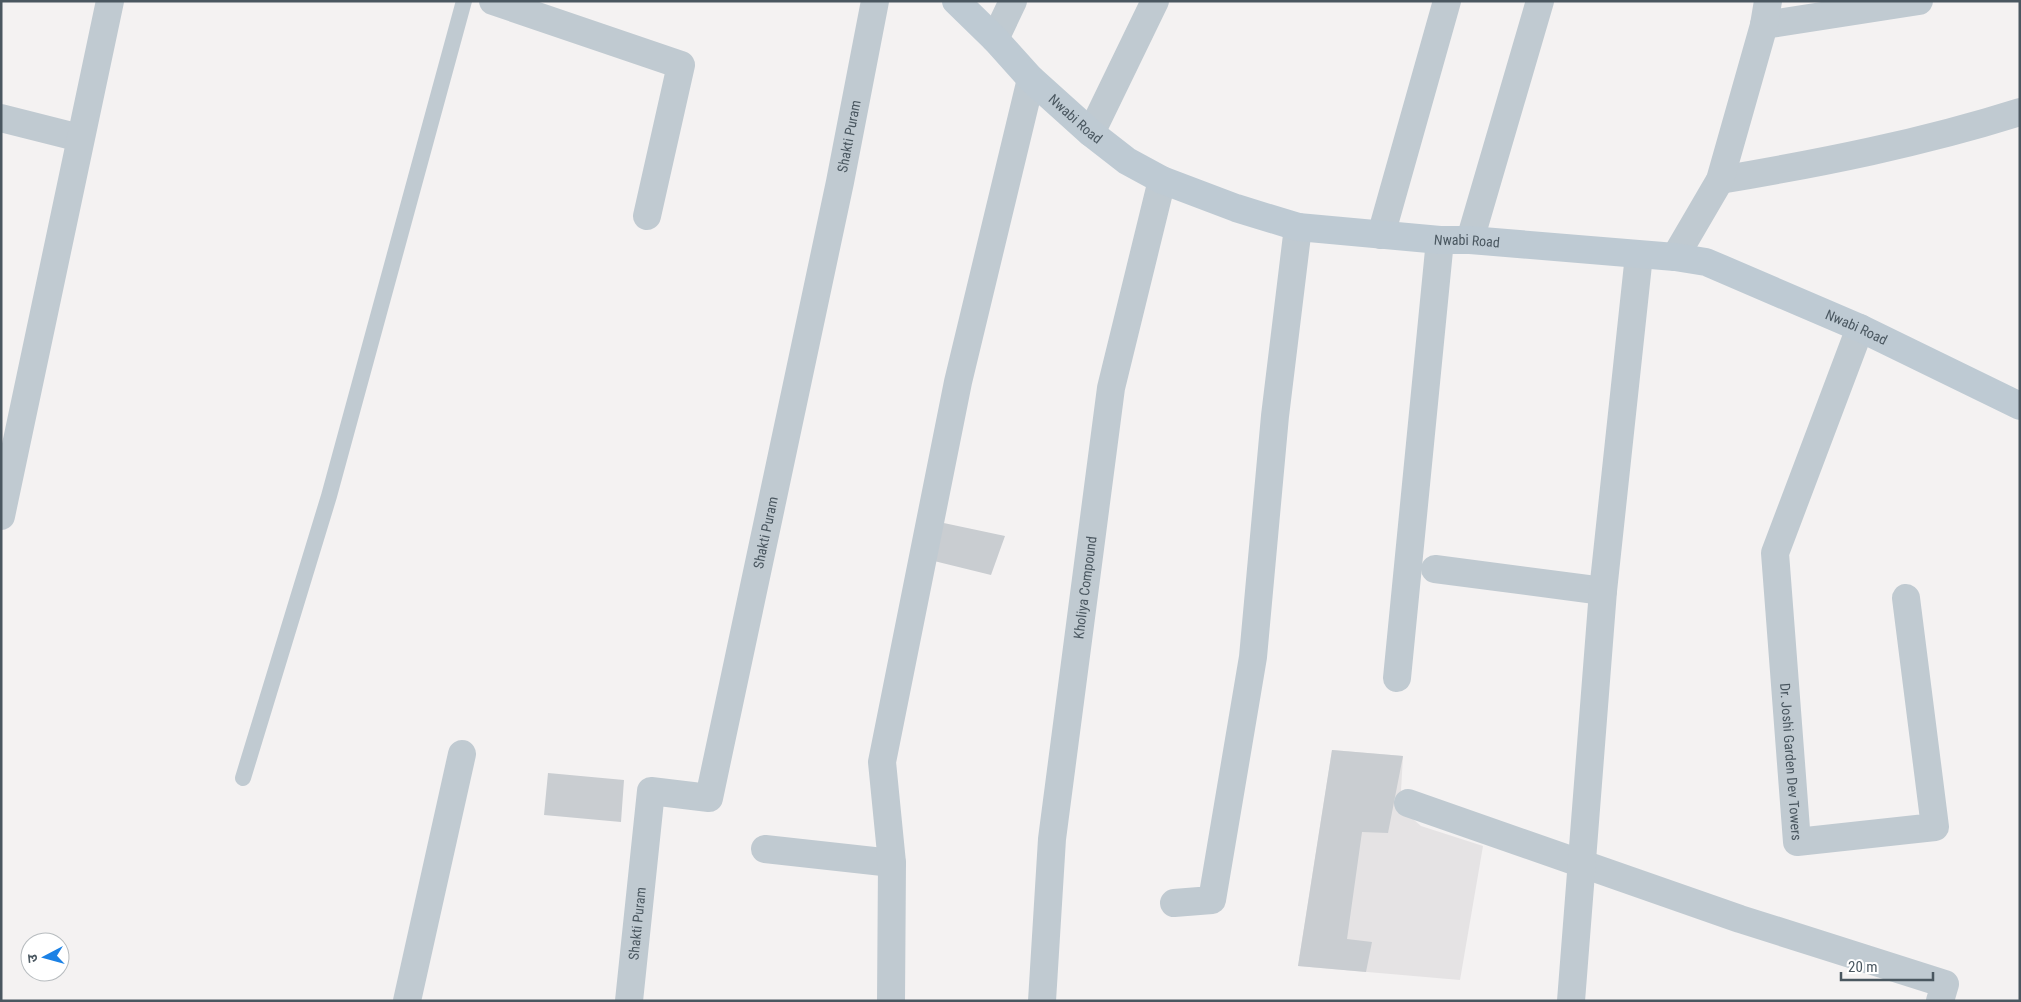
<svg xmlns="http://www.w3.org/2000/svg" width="2021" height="1002" font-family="'Roboto Condensed','Noto Sans Devanagari',sans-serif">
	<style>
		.education { fill: #e5e3e4 }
		.building { fill: #c9cdd1 }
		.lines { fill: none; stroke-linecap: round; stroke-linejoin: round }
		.lane { stroke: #c0cad1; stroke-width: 16 }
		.street { stroke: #c0cad1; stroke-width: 28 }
		.secondary { stroke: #becad3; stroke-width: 28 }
		.labels { text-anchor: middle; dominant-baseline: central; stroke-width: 4; stroke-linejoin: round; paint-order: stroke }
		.street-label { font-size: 14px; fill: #4a5760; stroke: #fff }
	</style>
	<rect width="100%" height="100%" fill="#f4f2f2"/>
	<path class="education" d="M 1332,750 L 1403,756 L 1400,808 L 1421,826 L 1483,846 L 1460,980 L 1298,966 Z"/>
	<path class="building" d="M 939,522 L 1005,536 L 991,575 L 930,560 Z
		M 1332,750 L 1403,756 L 1388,833 L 1362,832 L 1347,939 L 1372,942 L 1366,972 L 1298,966 Z
		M 548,773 L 624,780 L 621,822 L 544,815 Z"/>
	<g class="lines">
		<path class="lane" d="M 243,778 L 329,496 L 464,1"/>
		<g class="street">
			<path d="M 493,1 L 681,65 L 647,216"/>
			<path d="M 1764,25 L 1919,1"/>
			<path d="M 995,39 L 1013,1"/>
			<path d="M 1,118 L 80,138"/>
			<path d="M 1091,133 L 1155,1"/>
			<path d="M 1720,180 C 1821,163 1922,143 2020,112"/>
			<path d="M 1381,235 L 1447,1"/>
			<path d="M 1470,240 L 1540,1"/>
			<path d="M 1675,257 L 1720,180 L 1764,25 L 1768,1"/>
			<path id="s1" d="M 1860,328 L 1775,553 L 1797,842 L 1935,827 L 1906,598"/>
			<path d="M 1,516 L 110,1"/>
			<path d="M 1435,569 L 1603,591"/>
			<path d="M 1397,678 L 1440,240"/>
			<path d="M 1408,803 L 1740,919 L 1945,984 L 1940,1001"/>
			<path d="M 765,849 L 892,863"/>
			<path d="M 1174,903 L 1212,900 L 1253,657 L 1275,416 L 1298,227"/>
			<path d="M 407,1001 L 462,754"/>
			<path id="s2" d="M 629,1001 L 651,791 L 709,798 L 840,182 L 875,1"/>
			<path d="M 891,1001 L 892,863 L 882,762 L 958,382 L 1031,79"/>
			<path id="s3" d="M 1042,1001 L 1052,839 L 1111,388 L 1162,180"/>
			<path d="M 1571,1001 L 1603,591 L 1639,255"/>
		</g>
		<path class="secondary" id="s4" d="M 956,1 L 995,39 L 1031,79 L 1091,133 L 1127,161 L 1162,180 L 1236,208 L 1298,227 L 1440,240 L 1470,240 L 1675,257 L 1706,262 L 1860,328 L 2020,406"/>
	</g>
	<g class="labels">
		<g class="street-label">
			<text stroke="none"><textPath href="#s4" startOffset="168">Nwabi Road</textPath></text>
			<text stroke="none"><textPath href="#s2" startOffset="946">Shakti Puram</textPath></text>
			<text stroke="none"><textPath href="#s4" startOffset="588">Nwabi Road</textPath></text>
			<text stroke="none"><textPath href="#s4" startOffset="992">Nwabi Road</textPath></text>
			<text stroke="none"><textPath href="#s2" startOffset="541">Shakti Puram</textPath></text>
			<text stroke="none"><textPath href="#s3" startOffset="416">Kholiya Compound</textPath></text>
			<text stroke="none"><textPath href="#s1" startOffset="450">Dr. Joshi Garden Dev Towers</textPath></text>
			<text stroke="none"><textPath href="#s2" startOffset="78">Shakti Puram</textPath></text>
		</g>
	</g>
	<rect width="2021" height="1002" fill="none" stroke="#4a5760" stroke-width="5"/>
	<g transform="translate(45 957) rotate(264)"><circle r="24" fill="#ffffff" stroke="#b7bcbf"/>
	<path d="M0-4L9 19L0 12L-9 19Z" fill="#1b81e5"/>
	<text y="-8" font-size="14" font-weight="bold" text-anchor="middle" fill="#4a5760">उ</text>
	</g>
	<path d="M1841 972v8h92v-8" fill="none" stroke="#4a5760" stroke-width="2.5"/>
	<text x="1848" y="972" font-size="15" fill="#4a5760" stroke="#ffffff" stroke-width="4" paint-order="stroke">20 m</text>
</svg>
